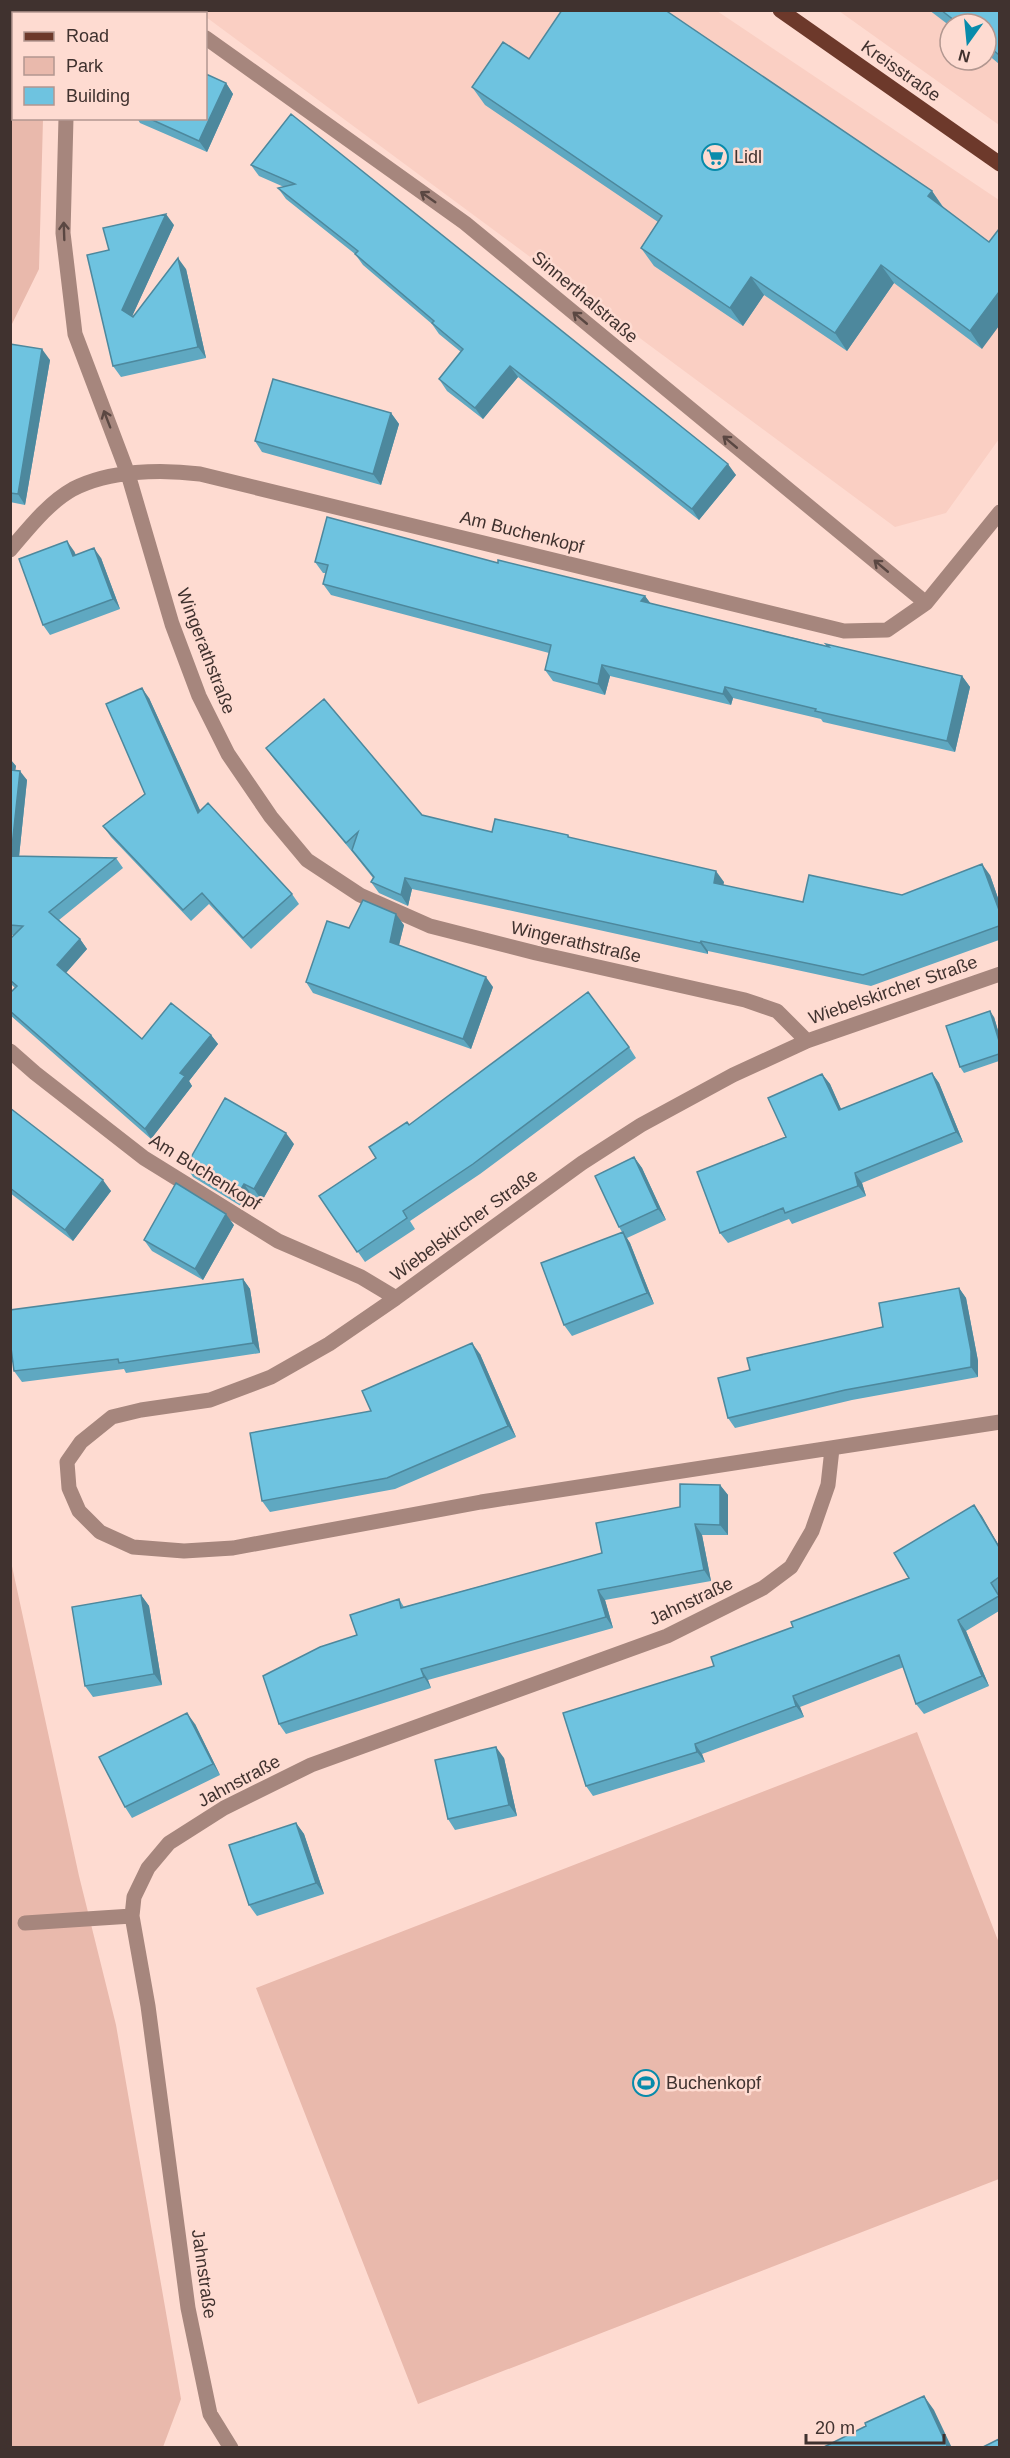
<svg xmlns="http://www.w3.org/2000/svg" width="1010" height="2458" font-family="Helvetica,sans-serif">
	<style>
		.built { fill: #facfc3; fill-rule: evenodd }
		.green { fill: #e9b9ac }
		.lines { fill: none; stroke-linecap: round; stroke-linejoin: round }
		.minor { stroke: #a6867d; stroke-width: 15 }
		.major { stroke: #6d392b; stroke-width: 15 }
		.wall { fill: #5fa8c1 }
		.shaded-wall { fill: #4d889d }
		.building { fill: #6ec3e0; stroke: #4d889d; stroke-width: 1.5 }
		.oneway { stroke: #5a4742 }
		.labels { text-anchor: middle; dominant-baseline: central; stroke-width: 5; stroke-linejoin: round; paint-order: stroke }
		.street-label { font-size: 18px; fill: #40322f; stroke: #fedbd1 }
		.poi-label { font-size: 18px; fill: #40322f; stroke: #fedbd1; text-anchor: start }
	</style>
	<rect width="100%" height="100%" fill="#fedbd1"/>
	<path class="built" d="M 197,11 L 717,11 L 999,200 L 999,439 L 946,513 L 895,527 L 206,17 L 206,14 Z
		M 839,11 L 999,11 L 999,125 ZM 950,24 L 986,24 L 986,60 L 950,60 Z"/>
	<path class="green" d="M 11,10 L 46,11 L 47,13 L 14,14 L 14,118 L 43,119 L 39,269 L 11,326 Z
		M 10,1557 L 79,1876 L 116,2025 L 181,2399 L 163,2447 L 11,2447 Z
		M 917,1732 L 999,1943 L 999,2179 L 418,2404 L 256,1988 Z"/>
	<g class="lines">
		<path class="minor" d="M 65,10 L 65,14
			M 166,10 L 171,14
			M 206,38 L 465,223 L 926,603
			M 66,118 L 63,233 L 75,334 L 128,474 L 172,624 L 199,696 L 228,754 L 271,817 L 307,860 L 360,895 L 430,926 L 536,953 L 745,1000 L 777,1011 L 807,1041
			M 10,550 C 29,528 48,503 73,489 C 110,470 161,469 200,474 L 844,631 L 887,630 L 926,603 L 1000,512
			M 1000,974 L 807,1041 L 733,1075 L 641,1125 L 582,1163 L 396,1298 L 329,1344 L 271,1377 L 210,1400 L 141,1410 L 112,1417 L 81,1442 L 67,1462 L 69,1488 L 79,1511 L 100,1532 L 133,1547 L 184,1551 L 233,1548 L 481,1502 L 1000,1422
			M 10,1051 L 35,1073 L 144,1158 L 278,1241 L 361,1277 L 396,1298
			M 25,1923 L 132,1916
			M 231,2448 L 210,2414 L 188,2308 L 148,2006 L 132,1916 L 134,1897 L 148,1868 L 169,1843 L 224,1808 L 311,1765 L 667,1636 L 763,1588 L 791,1567 L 812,1531 L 828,1485 L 832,1449"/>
		<path class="major" d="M 780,10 L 1000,164"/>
	</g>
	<path class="wall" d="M 929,10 L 999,10 L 999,64 L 986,53 L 986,24 L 950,24 L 950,26 Z
		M 529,59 L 932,191 L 944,208 L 982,349 L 894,283 L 847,351 L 764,295 L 743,326 L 654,266 L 641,248 L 658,222 L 485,105 L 472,87 Z
		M 226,83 L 233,94 L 207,152 L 140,123 L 137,118 L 206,118 Z
		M 291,114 L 736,475 L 699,520 L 518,377 L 483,419 L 447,391 L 439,379 L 461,352 L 439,334 L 432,324 L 363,265 L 355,254 L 286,199 L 278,188 L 284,187 L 259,176 L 251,165 Z
		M 174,225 L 132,316 L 186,269 L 206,358 L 121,377 L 113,366 L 109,250 Z
		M 10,344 L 50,360 L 25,505 L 10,502 Z
		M 391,413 L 399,424 L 381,485 L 262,452 L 255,441 Z
		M 74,551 L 76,555 L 101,558 L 120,609 L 50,635 L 43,625 Z
		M 315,562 L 498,563 L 645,596 L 651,604 L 828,646 L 826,644 L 962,676 L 970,687 L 955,752 L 823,722 L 821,719 L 733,698 L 731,705 L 610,676 L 605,695 L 553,681 L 545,670 L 549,653 L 331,595 L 323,584 L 326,573 L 323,573 Z
		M 149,698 L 200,811 L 292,894 L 299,904 L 251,949 L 209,904 L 191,921 L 111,837 L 103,826 L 145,794 Z
		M 266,748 L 422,815 L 492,832 L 568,835 L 570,838 L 724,882 L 723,885 L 803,902 L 902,895 L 990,875 L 999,901 L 999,940 L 871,986 L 708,951 L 708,954 L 412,889 L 408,906 L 379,893 L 371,882 L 373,878 L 354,854 L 274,759 Z
		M 10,759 L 16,766 L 15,770 L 27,780 L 19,857 L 116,858 L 123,868 L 59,920 L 80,939 L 87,949 L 66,973 L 142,1039 L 211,1035 L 218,1044 L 189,1081 L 192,1086 L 151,1139 L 10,1015 L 10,993 L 15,988 L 10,983 L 10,939 L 14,935 L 10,935 Z
		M 404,925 L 399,945 L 493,987 L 471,1049 L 313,993 L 306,982 L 349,928 Z
		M 994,1017 L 999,1034 L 999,1061 L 964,1073 L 960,1067 Z
		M 629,1047 L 636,1058 L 480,1174 L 410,1221 L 415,1229 L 365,1262 L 319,1196 L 376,1158 L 409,1125 Z
		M 932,1073 L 939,1083 L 963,1142 L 862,1183 L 866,1196 L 792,1224 L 789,1219 L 728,1243 L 720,1233 L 786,1137 L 822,1074 L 830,1084 L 841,1109 Z
		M 10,1108 L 111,1191 L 73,1241 L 10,1193 Z
		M 294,1144 L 262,1201 L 252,1195 L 244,1208 L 193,1177 L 186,1166 Z
		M 634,1157 L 642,1168 L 666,1220 L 627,1238 L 630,1243 L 654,1304 L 572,1336 L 564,1325 L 622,1232 L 619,1227 Z
		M 234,1225 L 203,1280 L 152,1251 L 144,1240 Z
		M 243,1279 L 250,1289 L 260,1353 L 126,1373 L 124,1369 L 22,1382 L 14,1371 Z
		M 959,1288 L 966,1298 L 978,1361 L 978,1377 L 852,1400 L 735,1428 L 728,1418 L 750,1370 L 883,1327 Z
		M 480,1354 L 516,1437 L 395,1489 L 270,1512 L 262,1501 L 371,1411 Z
		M 720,1485 L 728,1495 L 728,1535 L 702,1535 L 711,1581 L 605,1600 L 613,1628 L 428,1680 L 431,1688 L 286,1734 L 279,1724 L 357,1635 L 399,1599 L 404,1607 L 602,1553 Z
		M 974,1505 L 999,1546 L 999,1592 L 998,1593 L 999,1595 L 999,1611 L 966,1631 L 989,1686 L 924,1714 L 916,1704 L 904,1667 L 800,1707 L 804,1717 L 702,1754 L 705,1762 L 593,1796 L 586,1786 L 714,1666 L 793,1627 L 909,1578 Z
		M 141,1595 L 149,1606 L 162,1685 L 93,1697 L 85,1686 Z
		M 195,1724 L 220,1775 L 132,1818 L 125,1807 Z
		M 504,1758 L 517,1816 L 455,1830 L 448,1819 Z
		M 296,1823 L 304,1834 L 324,1894 L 257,1916 L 249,1905 Z"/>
	<path class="shaded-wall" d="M 226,83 L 233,94 L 207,152 L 199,141 Z
		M 932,191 L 944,209 L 928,196 Z
		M 166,214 L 174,225 L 130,321 L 122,310 Z
		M 178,258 L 186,269 L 206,358 L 198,347 Z
		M 881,265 L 894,283 L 847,351 L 835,333 Z
		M 751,277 L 764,295 L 743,326 L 730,308 Z
		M 999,292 L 999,326 L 982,349 L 970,331 Z
		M 42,349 L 50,360 L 25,505 L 18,494 Z
		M 510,366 L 518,377 L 483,419 L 475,408 Z
		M 391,413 L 399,424 L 381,485 L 373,474 Z
		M 728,464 L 736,475 L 699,520 L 692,509 Z
		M 67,541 L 74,551 L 80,566 L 73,556 Z
		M 94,548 L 101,558 L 120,609 L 113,599 Z
		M 645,596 L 653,607 L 641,601 Z
		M 602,665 L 610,676 L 605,695 L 598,684 Z
		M 962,676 L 970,687 L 955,752 L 947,741 Z
		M 725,687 L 733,698 L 731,705 L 723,694 Z
		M 142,688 L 149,698 L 206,823 L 198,813 Z
		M 10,759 L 16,766 L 14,779 L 10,774 Z
		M 20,771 L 27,780 L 18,866 L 11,856 Z
		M 982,864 L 990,875 L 999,901 L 999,910 Z
		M 716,871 L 724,882 L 721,894 L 714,883 Z
		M 405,878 L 412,889 L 408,906 L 401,895 Z
		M 396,914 L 404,925 L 397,953 L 390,942 Z
		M 80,939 L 87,949 L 64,975 L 57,965 Z
		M 701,941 L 708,951 L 708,954 L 700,943 Z
		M 486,977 L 493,987 L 471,1049 L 463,1039 Z
		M 990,1011 L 994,1017 L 999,1034 L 999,1041 Z
		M 211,1035 L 218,1044 L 189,1081 L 192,1086 L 151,1139 L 145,1129 L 180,1073 Z
		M 932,1073 L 939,1083 L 963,1142 L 956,1132 Z
		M 822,1074 L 830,1084 L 846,1120 L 839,1110 Z
		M 286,1133 L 294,1144 L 262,1201 L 254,1189 Z
		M 634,1157 L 642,1168 L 666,1220 L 658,1209 Z
		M 855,1173 L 862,1183 L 866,1196 L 858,1186 Z
		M 103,1180 L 111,1191 L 73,1241 L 65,1230 Z
		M 244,1184 L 252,1195 L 244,1208 L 236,1197 Z
		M 226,1214 L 234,1225 L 203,1280 L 195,1269 Z
		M 623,1232 L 630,1243 L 654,1304 L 647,1293 Z
		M 243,1279 L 250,1289 L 260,1353 L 253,1343 Z
		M 959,1288 L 966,1298 L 978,1361 L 978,1377 L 971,1367 Z
		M 472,1343 L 480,1354 L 516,1437 L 508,1426 Z
		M 720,1485 L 728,1495 L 728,1535 L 720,1525 Z
		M 974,1505 L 982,1516 L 999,1546 L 999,1547 Z
		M 695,1524 L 702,1535 L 711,1581 L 704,1570 Z
		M 598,1590 L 605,1600 L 613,1628 L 606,1617 Z
		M 141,1595 L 149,1606 L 162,1685 L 154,1674 Z
		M 958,1620 L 966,1631 L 989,1686 L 982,1676 Z
		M 421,1669 L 428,1680 L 431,1688 L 424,1677 Z
		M 793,1696 L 800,1707 L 804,1717 L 796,1706 Z
		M 187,1713 L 195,1724 L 220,1775 L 213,1764 Z
		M 695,1744 L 702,1754 L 705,1762 L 697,1752 Z
		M 496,1747 L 504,1758 L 517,1816 L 509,1805 Z
		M 296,1823 L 304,1834 L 324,1894 L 316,1883 Z
		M 924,2396 L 934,2410 L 952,2448 L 948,2448 Z"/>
	<path class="building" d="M 562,10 L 665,10 L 932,191 L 928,196 L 989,242 L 999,229 L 999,292 L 970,331 L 881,265 L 835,333 L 751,277 L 730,308 L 641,248 L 662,216 L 472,87 L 503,42 L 529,59 Z
		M 941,10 L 999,10 L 999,55 L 986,44 L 986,24 L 959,24 Z
		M 206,74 L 226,83 L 199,141 L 148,118 L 206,118 Z
		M 291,114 L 728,464 L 692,509 L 510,366 L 475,408 L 439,379 L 463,349 L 432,323 L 434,321 L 355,254 L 358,251 L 278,188 L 295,184 L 251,165 Z
		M 166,214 L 122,310 L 133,317 L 178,258 L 198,347 L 113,366 L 87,255 L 109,250 L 103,228 Z
		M 10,344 L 42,349 L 18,494 L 10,493 Z
		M 273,379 L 391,413 L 373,474 L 255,441 Z
		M 327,517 L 498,563 L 498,560 L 645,596 L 641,601 L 829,647 L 826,644 L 962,676 L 947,741 L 815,711 L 816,709 L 725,687 L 723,694 L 602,665 L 598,684 L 545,670 L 551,645 L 323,584 L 328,565 L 315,562 Z
		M 67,541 L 73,556 L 94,548 L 113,599 L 43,625 L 19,559 Z
		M 142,688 L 198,813 L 208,803 L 292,894 L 243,938 L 202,893 L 183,910 L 103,826 L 145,794 L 106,704 Z
		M 324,699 L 422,815 L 492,832 L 495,819 L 568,835 L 568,837 L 716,871 L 714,883 L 803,902 L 809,875 L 902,895 L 982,864 L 999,910 L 999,926 L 863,975 L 701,941 L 700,943 L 405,878 L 401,895 L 371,882 L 374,877 L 352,850 L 358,832 L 346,843 L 266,748 Z
		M 10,770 L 20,771 L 11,856 L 116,858 L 49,912 L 80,939 L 57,965 L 142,1039 L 171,1003 L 211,1035 L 180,1073 L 185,1076 L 145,1129 L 10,1011 L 10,993 L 17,986 L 10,980 L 10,939 L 23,926 L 10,925 Z
		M 363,900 L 396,914 L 390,942 L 486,977 L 463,1039 L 306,982 L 327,921 L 349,928 Z
		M 588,992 L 629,1047 L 473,1164 L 403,1211 L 407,1218 L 357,1252 L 319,1196 L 376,1158 L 369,1147 L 407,1122 L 409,1125 Z
		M 990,1011 L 999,1041 L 999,1054 L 960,1067 L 946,1026 Z
		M 932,1073 L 956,1132 L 855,1173 L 858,1186 L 785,1213 L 783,1208 L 720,1233 L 697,1172 L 786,1137 L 768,1098 L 822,1074 L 839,1110 Z
		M 225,1098 L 286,1133 L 254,1189 L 244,1184 L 236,1197 L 186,1166 Z
		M 10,1108 L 103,1180 L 65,1230 L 10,1188 Z
		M 634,1157 L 658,1209 L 619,1227 L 595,1176 Z
		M 176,1183 L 226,1214 L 195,1269 L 144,1240 Z
		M 623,1232 L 647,1293 L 564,1325 L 541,1263 Z
		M 243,1279 L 253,1343 L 119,1363 L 118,1359 L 14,1371 L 10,1340 L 10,1310 Z
		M 959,1288 L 971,1351 L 971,1367 L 845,1390 L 728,1418 L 718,1378 L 750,1370 L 747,1358 L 883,1327 L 879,1303 Z
		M 472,1343 L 508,1426 L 387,1478 L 262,1501 L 250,1433 L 371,1411 L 362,1391 Z
		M 680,1484 L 720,1485 L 720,1525 L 695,1524 L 704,1570 L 598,1590 L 606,1617 L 421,1669 L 424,1677 L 279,1724 L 263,1676 L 320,1647 L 357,1635 L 350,1615 L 399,1599 L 401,1608 L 602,1553 L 596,1523 L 680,1507 Z
		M 974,1505 L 999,1547 L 999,1577 L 991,1583 L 999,1596 L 958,1620 L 982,1676 L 916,1704 L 899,1655 L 793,1696 L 796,1706 L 695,1744 L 697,1752 L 586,1786 L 563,1713 L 714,1666 L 711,1657 L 793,1627 L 791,1622 L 909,1578 L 894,1553 Z
		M 141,1595 L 154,1674 L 85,1686 L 72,1607 Z
		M 187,1713 L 213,1764 L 125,1807 L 99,1757 Z
		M 496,1747 L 509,1805 L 448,1819 L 435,1760 Z
		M 296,1823 L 316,1883 L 249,1905 L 229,1845 Z
		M 924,2396 L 948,2448 L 822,2448 L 866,2426 L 865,2423 Z
		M 999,2439 L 999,2448 L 981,2448 Z"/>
	<defs><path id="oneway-shaft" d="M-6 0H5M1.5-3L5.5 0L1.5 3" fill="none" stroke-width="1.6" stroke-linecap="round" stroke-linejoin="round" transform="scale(1.5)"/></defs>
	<g class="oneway">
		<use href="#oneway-shaft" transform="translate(428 197) rotate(-145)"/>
		<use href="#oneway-shaft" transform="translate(64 231) rotate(-92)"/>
		<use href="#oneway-shaft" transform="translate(580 318) rotate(-140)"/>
		<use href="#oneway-shaft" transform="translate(107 419) rotate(-111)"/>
		<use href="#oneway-shaft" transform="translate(730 442) rotate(-140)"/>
		<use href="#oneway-shaft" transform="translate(881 566) rotate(-140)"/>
	</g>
	<defs>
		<symbol id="supermarket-ring" viewBox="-11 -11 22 22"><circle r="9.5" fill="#fedbd1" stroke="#088bab" stroke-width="1.5"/><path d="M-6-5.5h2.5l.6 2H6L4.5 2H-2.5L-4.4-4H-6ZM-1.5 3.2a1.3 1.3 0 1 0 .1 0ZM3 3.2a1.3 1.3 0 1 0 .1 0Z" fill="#088bab"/></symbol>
		<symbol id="stadium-ring" viewBox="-11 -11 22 22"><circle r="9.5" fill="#fedbd1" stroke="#088bab" stroke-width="1.5"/><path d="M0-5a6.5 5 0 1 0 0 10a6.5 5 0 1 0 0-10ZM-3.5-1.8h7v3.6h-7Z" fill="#088bab"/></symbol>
	</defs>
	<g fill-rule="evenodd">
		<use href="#supermarket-ring" x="700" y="142" width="30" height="30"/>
		<use href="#stadium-ring" x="631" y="2068" width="30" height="30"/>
	</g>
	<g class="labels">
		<g class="street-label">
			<text transform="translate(901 71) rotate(35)">Kreisstraße</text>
			<text transform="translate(585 297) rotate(40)">Sinnerthalstraße</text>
			<text transform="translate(522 532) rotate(14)">Am Buchenkopf</text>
			<text transform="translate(206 651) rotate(69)">Wingerathstraße</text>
			<text transform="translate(576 942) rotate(13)">Wingerathstraße</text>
			<text transform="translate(893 990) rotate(-19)">Wiebelskircher Straße</text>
			<text transform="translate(205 1172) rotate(32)">Am Buchenkopf</text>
			<text transform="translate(464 1225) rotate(-36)">Wiebelskircher Straße</text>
			<text transform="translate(691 1601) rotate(-25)">Jahnstraße</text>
			<text transform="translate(239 1781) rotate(-28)">Jahnstraße</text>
			<text transform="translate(204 2274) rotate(82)">Jahnstraße</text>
		</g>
		<g class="poi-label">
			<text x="734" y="157">Lidl</text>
			<text x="666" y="2083">Buchenkopf</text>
		</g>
	</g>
	<rect width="1010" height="2458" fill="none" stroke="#40322f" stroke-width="24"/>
	<rect x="12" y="12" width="195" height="108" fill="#fedbd1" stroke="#b29790" stroke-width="1.5"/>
	<rect x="24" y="32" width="30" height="9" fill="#6d392b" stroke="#b29790" stroke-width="1.5"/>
	<text x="66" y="42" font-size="18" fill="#40322f">Road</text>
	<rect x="24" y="57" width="30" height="18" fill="#e9b9ac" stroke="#b29790" stroke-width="1.5"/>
	<text x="66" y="72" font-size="18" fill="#40322f">Park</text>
	<rect x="24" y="87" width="30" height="18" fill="#6ec3e0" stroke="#b29790" stroke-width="1.5"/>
	<text x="66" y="102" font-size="18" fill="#40322f">Building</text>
	<g transform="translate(968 42) rotate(195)"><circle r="28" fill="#fedbd1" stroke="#b29790" stroke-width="1.5"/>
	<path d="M0-4.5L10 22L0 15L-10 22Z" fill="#088bab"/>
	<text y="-9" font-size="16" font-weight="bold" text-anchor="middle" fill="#40322f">N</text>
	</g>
	<path d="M806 2434v9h138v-9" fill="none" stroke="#40322f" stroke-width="3"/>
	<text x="815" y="2434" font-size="18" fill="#40322f" stroke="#fedbd1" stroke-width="4.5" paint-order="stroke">20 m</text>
</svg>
